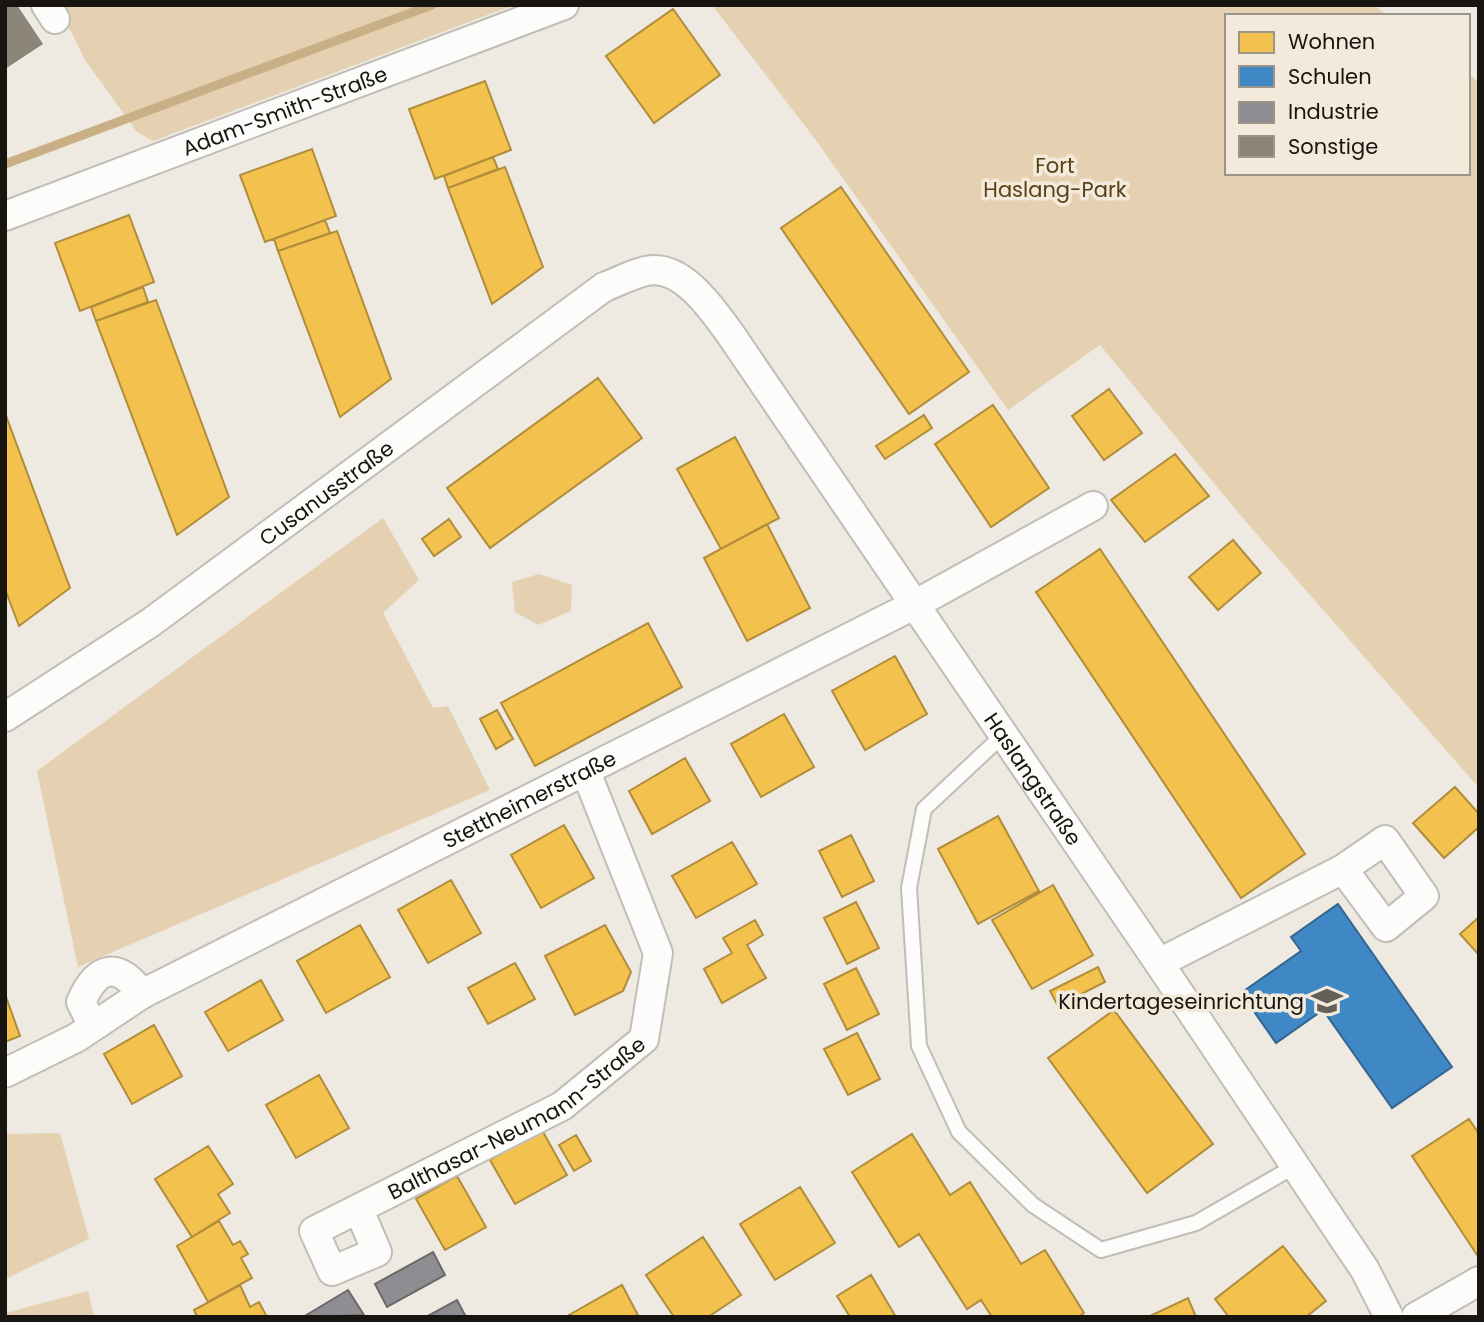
<svg xmlns="http://www.w3.org/2000/svg" width="1484" height="1322" font-family="Poppins,sans-serif">
	<style>
		.green { fill: #e5d1b2 }
		.homes { fill: #f2c14e; stroke: #b18d3b; stroke-width: 2 }
		.schools { fill: #3f88c5; stroke: #33668f; stroke-width: 2 }
		.industry { fill: #8d8d92; stroke: #6a696b; stroke-width: 2 }
		.lines { fill: none; stroke-linecap: round; stroke-linejoin: round }
		.stream { stroke: #c9af86; stroke-width: 9 }
		.building { fill: #8b8478 }
		.lane-casing { stroke: #c1bdb7; stroke-width: 18 }
		.street-casing { stroke: #c1bdb7; stroke-width: 32 }
		.lane { stroke: #fcfcfa; stroke-width: 14 }
		.street { stroke: #fcfcfa; stroke-width: 28 }
		.labels { text-anchor: middle; dominant-baseline: central; stroke-width: 7; stroke-linejoin: round; paint-order: stroke }
		.street-label { font-size: 21px; fill: #181510; stroke: #f3eadc }
		.park-label { font-size: 21px; fill: #5a4115; stroke: #f3eadc }
		.poi-label { font-size: 21px; fill: #181510; stroke: #f3eadc; text-anchor: end }
	</style>
	<rect width="100%" height="100%" fill="#eee9e1"/>
	<path class="green" d="M 58,5 L 514,5 L 153,141 L 137,132 L 85,60 Z
		M 712,5 L 1374,5 L 1388,16 L 1227,16 L 1227,173 L 1468,173 L 1468,74 L 1479,82 L 1479,788 L 1241,516 L 1100,345 L 1008,410 L 815,139 Z
		M 383,518 L 419,580 L 383,613 L 433,708 L 448,706 L 490,790 L 78,967 L 37,771 Z
		M 539,574 L 572,585 L 571,611 L 538,625 L 515,612 L 512,582 Z
		M 60,1133 L 89,1239 L 5,1279 L 5,1134 Z
		M 88,1291 L 94,1317 L 5,1317 L 5,1313 Z"/>
	<path class="homes" d="M 673,9 L 720,75 L 654,123 L 606,56 Z
		M 485,81 L 511,150 L 435,179 L 409,109 Z
		M 312,149 L 336,216 L 265,242 L 240,175 Z
		M 493,157 L 498,169 L 448,188 L 444,176 Z
		M 505,167 L 543,267 L 492,304 L 448,188 Z
		M 841,187 L 969,372 L 909,414 L 781,228 Z
		M 129,215 L 154,282 L 80,311 L 55,243 Z
		M 325,220 L 330,233 L 278,251 L 274,239 Z
		M 337,231 L 391,379 L 340,417 L 278,251 Z
		M 143,287 L 148,302 L 96,321 L 91,307 Z
		M 156,300 L 229,497 L 177,535 L 96,321 Z
		M 598,378 L 642,438 L 490,548 L 447,488 Z
		M 1109,389 L 1142,433 L 1104,460 L 1072,416 Z
		M 993,405 L 1049,488 L 991,527 L 935,444 Z
		M 5,413 L 70,588 L 19,626 L 5,589 Z
		M 924,415 L 932,428 L 885,459 L 876,446 Z
		M 735,437 L 779,518 L 721,549 L 677,469 Z
		M 1175,454 L 1209,496 L 1145,542 L 1111,500 Z
		M 449,519 L 461,537 L 434,556 L 422,539 Z
		M 767,524 L 810,608 L 747,641 L 704,558 Z
		M 1233,540 L 1261,573 L 1218,610 L 1189,577 Z
		M 1100,549 L 1305,854 L 1241,898 L 1036,592 Z
		M 648,623 L 682,687 L 535,766 L 501,703 Z
		M 895,656 L 927,714 L 865,750 L 832,691 Z
		M 497,710 L 513,739 L 496,749 L 480,719 Z
		M 784,714 L 814,767 L 761,797 L 731,744 Z
		M 685,758 L 710,801 L 652,834 L 629,791 Z
		M 1455,787 L 1479,814 L 1479,827 L 1444,858 L 1413,823 Z
		M 998,816 L 1039,891 L 978,924 L 938,849 Z
		M 564,825 L 594,878 L 541,908 L 511,855 Z
		M 851,835 L 874,881 L 842,897 L 819,851 Z
		M 732,842 L 757,884 L 696,918 L 672,876 Z
		M 451,880 L 481,933 L 428,963 L 398,910 Z
		M 1053,885 L 1093,955 L 1032,989 L 992,920 Z
		M 856,902 L 879,948 L 847,964 L 824,918 Z
		M 1479,917 L 1479,955 L 1460,934 Z
		M 755,920 L 763,935 L 747,945 L 766,978 L 722,1003 L 704,969 L 732,953 L 723,938 Z
		M 360,925 L 390,977 L 326,1013 L 297,961 Z
		M 605,925 L 631,972 L 623,991 L 575,1015 L 545,956 Z
		M 515,963 L 535,999 L 488,1024 L 468,988 Z
		M 1098,967 L 1105,982 L 1058,1006 L 1050,991 Z
		M 856,968 L 879,1014 L 847,1030 L 824,984 Z
		M 261,980 L 283,1020 L 228,1051 L 205,1012 Z
		M 5,994 L 20,1036 L 5,1042 Z
		M 1114,1010 L 1213,1144 L 1147,1193 L 1048,1058 Z
		M 154,1025 L 182,1076 L 132,1104 L 104,1054 Z
		M 857,1033 L 880,1079 L 848,1095 L 824,1049 Z
		M 319,1075 L 349,1128 L 296,1158 L 266,1105 Z
		M 1469,1119 L 1479,1134 L 1479,1258 L 1412,1156 Z
		M 542,1130 L 567,1175 L 515,1204 L 490,1160 Z
		M 912,1134 L 950,1195 L 970,1182 L 1021,1264 L 1045,1250 L 1084,1313 L 1078,1317 L 992,1317 L 981,1300 L 967,1309 L 919,1234 L 899,1247 L 852,1172 Z
		M 576,1135 L 591,1161 L 574,1171 L 559,1145 Z
		M 208,1146 L 233,1184 L 218,1194 L 230,1213 L 192,1237 L 155,1179 Z
		M 457,1176 L 486,1227 L 445,1250 L 416,1199 Z
		M 800,1187 L 835,1243 L 775,1280 L 740,1224 Z
		M 219,1221 L 233,1245 L 240,1241 L 248,1254 L 241,1258 L 252,1278 L 208,1302 L 177,1246 Z
		M 703,1237 L 741,1295 L 708,1317 L 674,1317 L 646,1275 Z
		M 1283,1246 L 1326,1301 L 1306,1317 L 1229,1317 L 1215,1299 Z
		M 871,1275 L 896,1317 L 850,1317 L 837,1296 Z
		M 240,1285 L 250,1307 L 259,1302 L 267,1317 L 197,1317 L 194,1310 Z
		M 622,1285 L 639,1317 L 569,1317 L 569,1315 Z
		M 1188,1298 L 1196,1317 L 1148,1317 Z"/>
	<path class="schools" d="M 1338,904 L 1452,1067 L 1392,1108 L 1323,1010 L 1276,1043 L 1241,993 L 1301,951 L 1291,937 Z"/>
	<path class="industry" d="M 433,1252 L 445,1275 L 387,1307 L 375,1284 Z
		M 348,1290 L 364,1315 L 306,1317 L 305,1316 Z
		M 457,1300 L 466,1317 L 426,1317 Z"/>
	<g class="lines">
		<path class="stream" d="M 5,164 L 432,5"/>
	</g>
	<path class="building" d="M 5,5 L 17,5 L 43,44 L 5,69 Z"/>
	<g class="lines">
		<defs>
			<path id="lane" d="M 1003,735 L 924,809 L 909,888 L 919,1046 L 959,1132 L 1033,1205 L 1101,1250 L 1196,1223 L 1295,1166"/>
			<g id="street">
				<path d="M 46,5 L 55,19"/>
				<path id="s1" d="M 5,216 L 564,5"/>
				<path id="s2" d="M 5,717 L 150,623 L 604,287 C 618,282 632,274 646,271 C 682,263 713,310 731,335 L 1159,963 L 1365,1270 L 1389,1317"/>
				<path d="M 1159,963 L 1343,869 L 1385,840 L 1424,896 L 1386,927 L 1343,869"/>
				<path d="M 99,1023 L 88,1016 L 81,1002 C 97,965 118,961 142,994"/>
				<path id="s3" d="M 5,1073 L 76,1038 L 142,994 L 914,605 L 1093,506"/>
				<path id="s4" d="M 359,1210 L 377,1252 L 332,1271 L 314,1231 L 562,1106 L 644,1039 L 658,953 L 586,772"/>
				<path d="M 1416,1317 L 1479,1281"/>
			</g>
		</defs>
		<use href="#lane" class="lane-casing"/>
		<use href="#street" class="street-casing"/>
		<use href="#lane" class="lane"/>
		<use href="#street" class="street"/>
	</g>
	<defs>
		<symbol id="school-bare" viewBox="-9 -9 18 18"><path d="M0-5L7-2L0 1L-7-2ZM-4 1L0 2.5L4 1V4Q0 6-4 4Z" fill="#635f59" stroke="#f3eadc" stroke-width="2.5" paint-order="stroke"/></symbol>
	</defs>
	<g fill-rule="evenodd">
		<use href="#school-bare" x="1305" y="979" width="44" height="44"/>
	</g>
	<g class="labels">
		<g class="street-label">
			<text stroke="none"><textPath href="#s1" startOffset="299">Adam-Smith-Straße</textPath></text>
			<text stroke="none"><textPath href="#s2" startOffset="392">Cusanusstraße</textPath></text>
			<text stroke="none"><textPath href="#s2" startOffset="1432">Haslangstraße</textPath></text>
			<text stroke="none"><textPath href="#s3" startOffset="592">Stettheimerstraße</textPath></text>
			<text stroke="none"><textPath href="#s4" startOffset="371">Balthasar-Neumann-Straße</textPath></text>
		</g>
		<g class="park-label">
			<text x="1055" y="165">Fort<tspan x="1055" dy="24">Haslang-Park</tspan></text>
		</g>
		<g class="poi-label">
			<text x="1304" y="1001">Kindertageseinrichtung</text>
		</g>
	</g>
	<rect width="1484" height="1322" fill="none" stroke="#181510" stroke-width="14"/>
	<rect x="1225" y="14" width="245" height="161" fill="#f3eadc" stroke="#9b958a" stroke-width="2"/>
	<rect x="1239" y="32" width="35" height="21" fill="#f2c14e" stroke="#9b958a" stroke-width="2"/>
	<text x="1288" y="49" font-size="21" fill="#181510">Wohnen</text>
	<rect x="1239" y="66" width="35" height="21" fill="#3f88c5" stroke="#9b958a" stroke-width="2"/>
	<text x="1288" y="84" font-size="21" fill="#181510">Schulen</text>
	<rect x="1239" y="102" width="35" height="21" fill="#8d8d92" stroke="#9b958a" stroke-width="2"/>
	<text x="1288" y="119" font-size="21" fill="#181510">Industrie</text>
	<rect x="1239" y="136" width="35" height="21" fill="#8b8478" stroke="#9b958a" stroke-width="2"/>
	<text x="1288" y="154" font-size="21" fill="#181510">Sonstige</text>
</svg>
